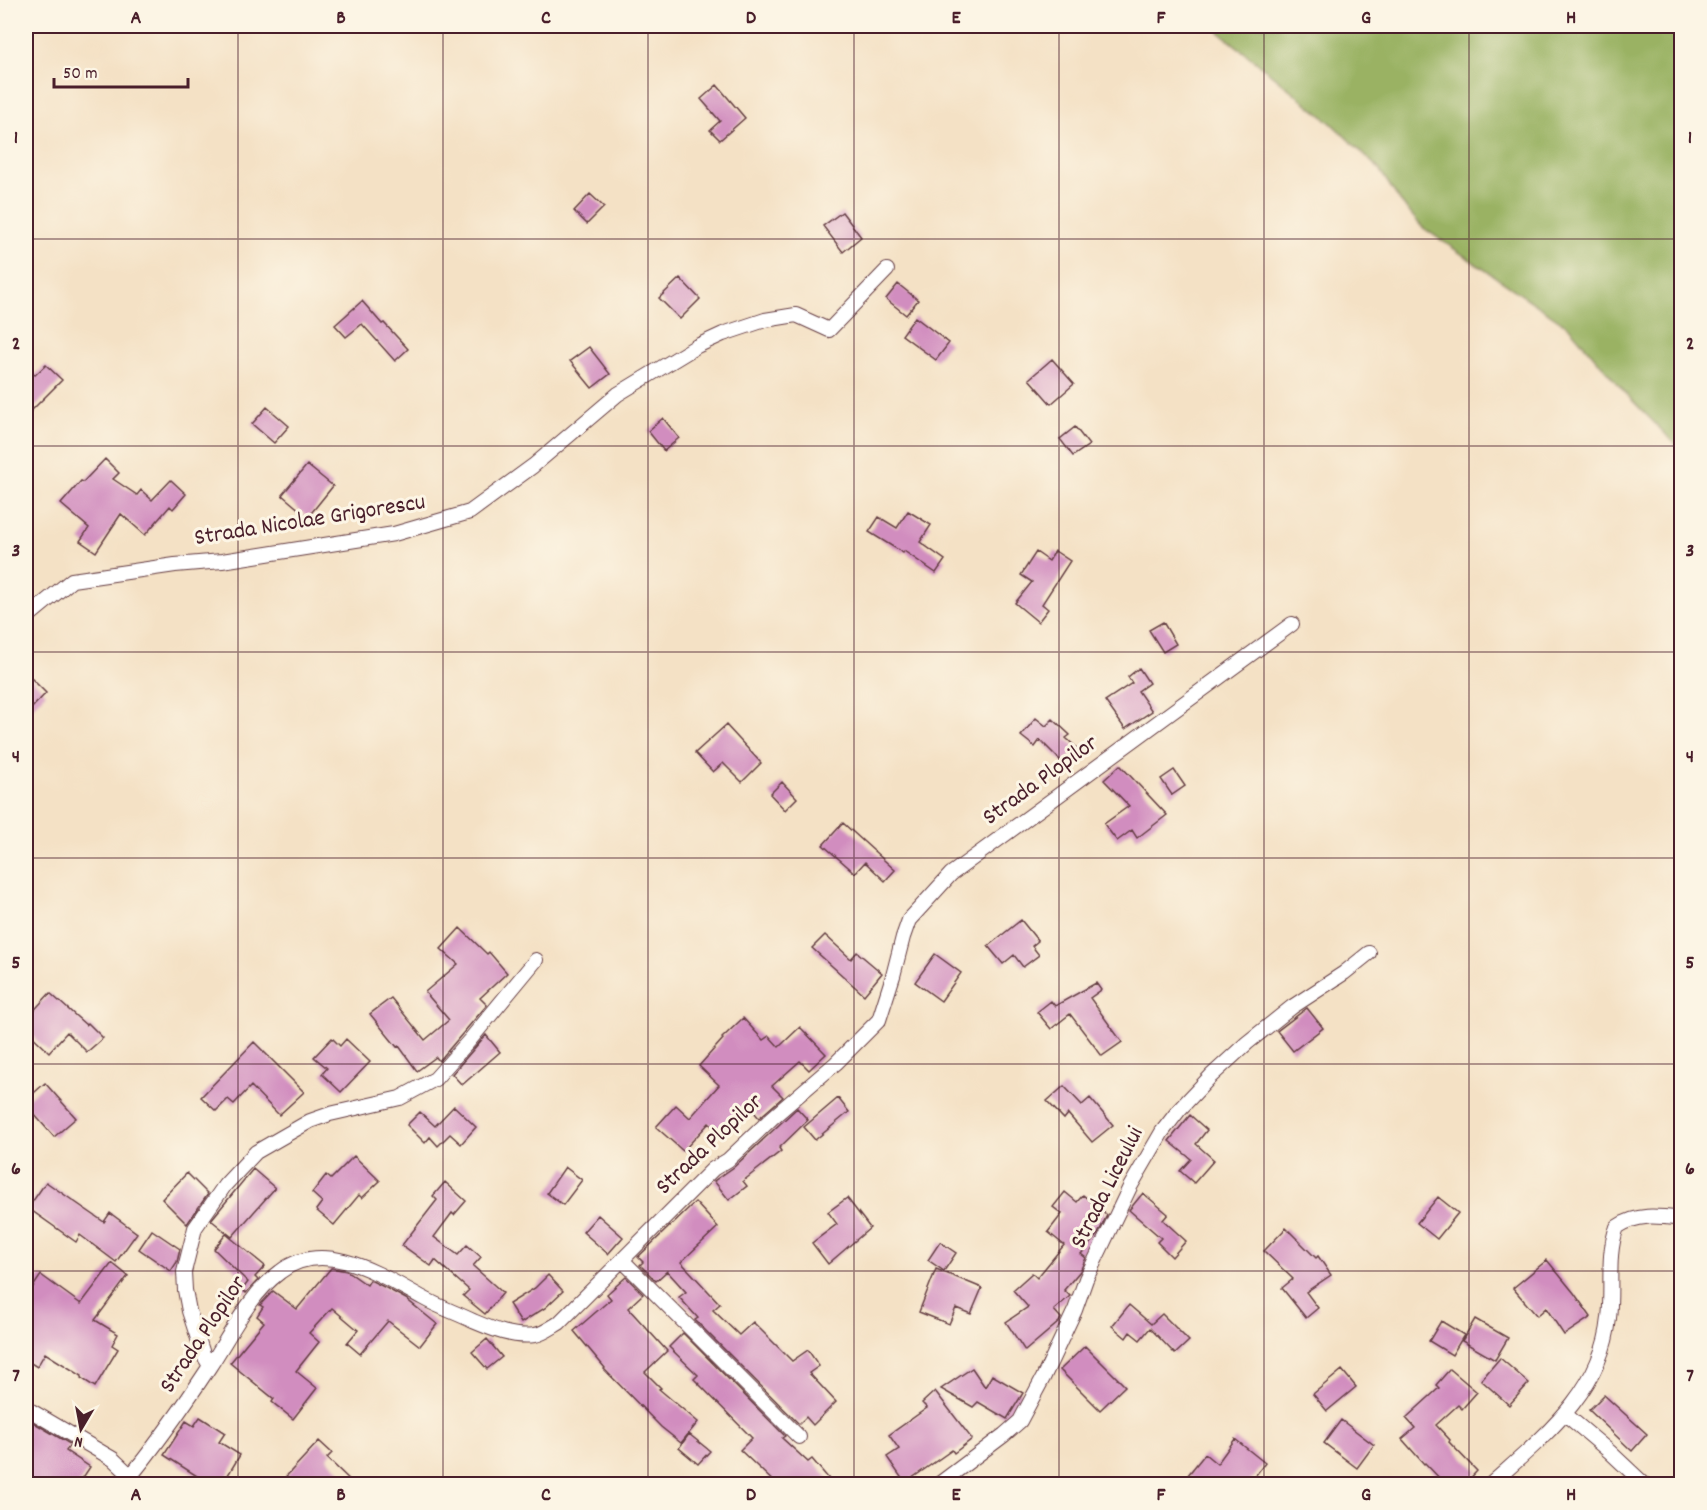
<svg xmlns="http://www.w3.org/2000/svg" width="1707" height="1510" font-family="Dekko,sans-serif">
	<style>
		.forest { fill: #9ab263; stroke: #726847; stroke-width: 1.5 }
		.building { fill: #d18dbf }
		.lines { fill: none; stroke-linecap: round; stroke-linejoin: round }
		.street-casing { stroke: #643c42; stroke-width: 16 }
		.street { stroke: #fff; stroke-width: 14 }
		.grid { fill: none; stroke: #4a1f2b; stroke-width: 1.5; stroke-opacity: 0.55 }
		.labels { text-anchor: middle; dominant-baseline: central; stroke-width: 6; stroke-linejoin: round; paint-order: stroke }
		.street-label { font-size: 24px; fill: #4a1f2b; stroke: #fcf5e5 }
		.neatline { fill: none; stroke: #4a1f2b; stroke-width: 2 }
		.grid-label { font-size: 20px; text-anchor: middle; font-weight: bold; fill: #4a1f2b }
	</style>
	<rect width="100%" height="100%" fill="#fcf5e5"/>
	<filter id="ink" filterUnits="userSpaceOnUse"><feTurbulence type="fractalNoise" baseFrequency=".0167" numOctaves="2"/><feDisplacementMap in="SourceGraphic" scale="12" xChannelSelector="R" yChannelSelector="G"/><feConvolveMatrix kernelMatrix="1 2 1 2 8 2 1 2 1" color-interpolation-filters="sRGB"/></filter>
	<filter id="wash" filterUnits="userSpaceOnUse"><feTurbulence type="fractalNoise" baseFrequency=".008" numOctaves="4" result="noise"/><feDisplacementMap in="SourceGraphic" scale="24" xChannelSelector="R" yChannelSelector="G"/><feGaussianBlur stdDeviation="1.35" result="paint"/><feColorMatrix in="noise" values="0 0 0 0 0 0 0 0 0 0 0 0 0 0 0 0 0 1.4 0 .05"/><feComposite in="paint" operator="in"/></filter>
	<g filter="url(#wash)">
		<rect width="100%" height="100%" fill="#f4e1c5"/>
		<path class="forest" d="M 1212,26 L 1681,26 L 1681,450 L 1628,396 L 1569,327 L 1422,227 L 1400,201 L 1379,169 L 1331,123 Z"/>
		<g id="blocks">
			<path class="building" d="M 717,85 L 745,118 L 720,140 L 710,130 L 720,121 L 701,99 Z
				M 590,194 L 604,207 L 587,224 L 574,211 Z
				M 842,212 L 861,237 L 843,252 L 823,226 Z
				M 680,278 L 700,299 L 680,319 L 659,298 Z
				M 898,284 L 918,300 L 906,315 L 886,299 Z
				M 362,301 L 382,324 L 384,323 L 408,349 L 395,361 L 362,324 L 346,337 L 335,325 Z
				M 915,317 L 949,343 L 936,360 L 902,335 Z
				M 589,347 L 610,374 L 592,388 L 570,361 Z
				M 1052,359 L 1074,384 L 1051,404 L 1029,379 Z
				M 46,365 L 62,380 L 26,416 L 26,366 L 35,375 Z
				M 267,407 L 289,426 L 274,443 L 252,424 Z
				M 663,418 L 679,438 L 664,451 L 648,431 Z
				M 1075,427 L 1089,445 L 1073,456 L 1060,439 Z
				M 105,459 L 119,473 L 113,479 L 137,495 L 141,490 L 152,500 L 171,480 L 186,494 L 173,509 L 170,506 L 145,535 L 121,514 L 96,552 L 80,541 L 89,528 L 61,504 L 81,481 L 83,482 Z
				M 307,465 L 333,486 L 308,517 L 282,495 Z
				M 908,511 L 931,525 L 920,542 L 945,560 L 936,573 L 904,551 L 903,553 L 869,532 L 879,517 L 897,528 Z
				M 1055,551 L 1070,561 L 1042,604 L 1048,609 L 1038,622 L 1015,603 L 1032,582 L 1021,575 L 1036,552 L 1049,561 Z
				M 1163,622 L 1176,644 L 1163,652 L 1149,630 Z
				M 1139,668 L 1149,683 L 1138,691 L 1152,711 L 1125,729 L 1105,701 L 1132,683 L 1128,677 Z
				M 26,673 L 46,693 L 26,714 Z
				M 1036,718 L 1046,726 L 1053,719 L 1070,735 L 1066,738 L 1078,749 L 1063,763 L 1040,740 L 1035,747 L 1021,736 Z
				M 726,725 L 761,763 L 742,782 L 723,763 L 713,772 L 695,753 Z
				M 1120,765 L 1167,815 L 1137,838 L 1132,830 L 1117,841 L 1104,824 L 1129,806 L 1104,780 Z
				M 1174,770 L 1185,786 L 1172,795 L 1161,779 Z
				M 782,782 L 797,798 L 785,810 L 770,794 Z
				M 843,823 L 895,870 L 885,881 L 865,862 L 855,873 L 823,845 Z
				M 1021,920 L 1038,941 L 1032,946 L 1039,955 L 1023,967 L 1014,955 L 1003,964 L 988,946 Z
				M 460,928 L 487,954 L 489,952 L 507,973 L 480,998 L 487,1005 L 439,1061 L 436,1057 L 417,1071 L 399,1046 L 397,1047 L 370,1014 L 391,998 L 425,1040 L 449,1020 L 425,992 L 458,964 L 441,949 Z
				M 825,935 L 851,959 L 857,952 L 882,973 L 864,995 L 812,948 Z
				M 935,954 L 961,973 L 941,1001 L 915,982 Z
				M 1096,983 L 1101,990 L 1090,998 L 1122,1042 L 1102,1056 L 1070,1014 L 1051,1029 L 1037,1012 L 1051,1001 L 1055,1006 Z
				M 50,993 L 86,1025 L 88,1023 L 103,1038 L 87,1052 L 67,1032 L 49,1052 L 26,1030 L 26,1019 Z
				M 1307,1008 L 1323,1028 L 1293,1051 L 1277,1031 Z
				M 743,1018 L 763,1040 L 769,1036 L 779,1047 L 800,1027 L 826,1054 L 809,1070 L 800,1061 L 772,1086 L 783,1097 L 759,1118 L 749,1106 L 723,1136 L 709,1123 L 683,1151 L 656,1127 L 676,1105 L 690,1118 L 719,1085 L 699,1066 L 723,1039 L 722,1038 Z
				M 486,1035 L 500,1052 L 462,1085 L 452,1074 Z
				M 332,1038 L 340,1046 L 346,1039 L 370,1062 L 341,1092 L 322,1074 L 327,1068 L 314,1057 Z
				M 254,1042 L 304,1092 L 279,1115 L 251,1086 L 234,1104 L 228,1099 L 216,1111 L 201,1097 Z
				M 45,1083 L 76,1118 L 54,1137 L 26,1105 L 26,1100 Z
				M 1064,1086 L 1082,1105 L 1090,1098 L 1113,1125 L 1092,1142 L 1068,1114 L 1064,1119 L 1047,1101 Z
				M 838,1098 L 849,1112 L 815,1140 L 804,1127 Z
				M 454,1106 L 476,1127 L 461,1144 L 450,1134 L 438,1146 L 430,1137 L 425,1143 L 407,1125 L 420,1112 L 435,1126 Z
				M 797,1108 L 808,1120 L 779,1148 L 781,1151 L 743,1181 L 747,1186 L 729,1200 L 714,1181 L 734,1167 Z
				M 1190,1115 L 1207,1130 L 1196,1144 L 1214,1160 L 1194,1183 L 1180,1171 L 1191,1159 L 1169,1141 Z
				M 354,1156 L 380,1181 L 362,1198 L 359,1195 L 334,1225 L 316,1210 L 322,1202 L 312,1193 L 326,1175 L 331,1179 Z
				M 565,1167 L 582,1180 L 563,1205 L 547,1193 Z
				M 253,1169 L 275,1188 L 232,1237 L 211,1220 Z
				M 187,1173 L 208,1194 L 187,1224 L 162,1199 Z
				M 46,1182 L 104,1222 L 110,1213 L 137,1233 L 116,1262 L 80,1235 L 76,1242 L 28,1208 Z
				M 445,1182 L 466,1201 L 454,1215 L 452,1213 L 434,1237 L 458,1255 L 467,1245 L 481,1257 L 473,1266 L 503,1293 L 485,1314 L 463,1296 L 469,1290 L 435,1260 L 431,1266 L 402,1245 L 437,1200 L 433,1196 Z
				M 1065,1192 L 1077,1202 L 1083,1195 L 1107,1215 L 1098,1234 L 1081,1254 L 1086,1258 L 1080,1271 L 1064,1290 L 1070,1296 L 1054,1310 L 1061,1318 L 1059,1322 L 1025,1351 L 1006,1322 L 1028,1307 L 1013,1290 L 1032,1273 L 1037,1278 L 1064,1245 L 1048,1232 L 1062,1214 L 1053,1207 Z
				M 1143,1193 L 1168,1214 L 1163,1220 L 1186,1241 L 1172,1257 L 1157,1242 L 1161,1238 L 1129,1210 Z
				M 1438,1197 L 1458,1213 L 1437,1239 L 1417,1223 Z
				M 847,1198 L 870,1228 L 828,1264 L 812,1243 L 837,1224 L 828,1212 Z
				M 695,1202 L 718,1227 L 681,1262 L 720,1304 L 713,1310 L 739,1335 L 753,1322 L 792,1361 L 808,1350 L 819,1366 L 809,1373 L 836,1402 L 813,1425 L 806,1417 L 799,1424 L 695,1320 L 698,1318 L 679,1297 L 686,1292 L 667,1271 L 656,1281 L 640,1265 L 643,1262 L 638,1257 Z
				M 598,1215 L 623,1237 L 608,1254 L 583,1232 Z
				M 1286,1228 L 1316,1258 L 1318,1256 L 1331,1275 L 1306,1292 L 1318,1308 L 1306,1318 L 1282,1288 L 1293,1279 L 1264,1251 Z
				M 152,1230 L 180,1249 L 177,1262 L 171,1271 L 139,1249 Z
				M 226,1234 L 265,1266 L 255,1277 L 258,1280 L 246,1293 L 242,1290 L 248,1282 L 214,1249 Z
				M 940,1242 L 956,1253 L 944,1271 L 928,1260 Z
				M 1547,1260 L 1574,1293 L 1591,1317 L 1564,1335 L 1546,1308 L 1537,1316 L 1513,1288 Z
				M 112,1263 L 128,1276 L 95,1320 L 118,1334 L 112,1345 L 118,1349 L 95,1387 L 81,1378 L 82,1376 L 45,1353 L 37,1367 L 26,1360 L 26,1282 L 33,1287 L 41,1275 L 81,1304 Z
				M 331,1268 L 347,1271 L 367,1285 L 370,1280 L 386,1288 L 406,1299 L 437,1324 L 420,1346 L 388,1321 L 360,1354 L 347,1343 L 358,1330 L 332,1308 L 309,1333 L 319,1342 L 296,1371 L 317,1388 L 293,1419 L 272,1402 L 274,1399 L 230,1363 L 264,1322 L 257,1316 L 263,1307 L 260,1305 L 273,1291 L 297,1309 Z
				M 936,1269 L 982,1288 L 971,1314 L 956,1308 L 949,1324 L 919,1312 Z
				M 548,1275 L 563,1291 L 545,1308 L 521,1323 L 509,1304 L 535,1288 Z
				M 626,1277 L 643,1294 L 628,1308 L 667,1351 L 645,1372 L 661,1388 L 659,1389 L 698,1422 L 681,1443 L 661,1427 L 604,1369 L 605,1368 L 574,1331 L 611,1299 L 607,1294 Z
				M 1129,1305 L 1151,1324 L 1162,1314 L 1189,1341 L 1175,1354 L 1150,1328 L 1140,1340 L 1130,1332 L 1126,1338 L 1112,1326 Z
				M 1475,1319 L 1508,1338 L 1495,1360 L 1462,1341 Z
				M 1441,1321 L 1464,1335 L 1452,1355 L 1429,1341 Z
				M 683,1333 L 785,1436 L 782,1438 L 808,1462 L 812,1459 L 834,1485 L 777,1485 L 740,1450 L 752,1438 L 694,1379 L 698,1375 L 669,1347 Z
				M 487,1339 L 502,1357 L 487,1369 L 472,1352 Z
				M 1085,1346 L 1125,1386 L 1100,1410 L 1060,1370 Z
				M 1500,1358 L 1529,1383 L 1509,1405 L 1481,1380 Z
				M 972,1368 L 985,1387 L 992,1375 L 1023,1393 L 1007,1419 L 978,1402 L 973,1407 L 941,1389 Z
				M 1450,1369 L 1477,1392 L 1462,1409 L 1458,1405 L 1436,1425 L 1450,1440 L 1449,1442 L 1477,1471 L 1464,1485 L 1446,1485 L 1425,1463 L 1424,1464 L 1402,1439 L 1415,1428 L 1406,1418 L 1439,1388 L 1436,1385 Z
				M 1342,1370 L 1356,1387 L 1327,1411 L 1313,1394 Z
				M 935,1391 L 972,1439 L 954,1453 L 952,1450 L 905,1483 L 887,1457 L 899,1449 L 889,1435 L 927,1408 L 922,1403 Z
				M 1604,1395 L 1647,1434 L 1632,1451 L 1589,1410 Z
				M 200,1417 L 225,1433 L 219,1442 L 240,1455 L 222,1485 L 211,1485 L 164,1455 L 186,1421 L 194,1426 Z
				M 26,1418 L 70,1444 L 66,1451 L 90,1467 L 78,1485 L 26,1485 Z
				M 1341,1420 L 1374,1445 L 1357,1468 L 1324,1443 Z
				M 689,1434 L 710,1451 L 698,1464 L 679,1448 Z
				M 1235,1439 L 1265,1463 L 1248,1485 L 1200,1485 L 1188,1475 L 1205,1454 L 1217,1464 Z
				M 319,1441 L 332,1453 L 327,1458 L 355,1485 L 278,1485 Z"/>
		</g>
	</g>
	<g filter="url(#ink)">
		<use href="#blocks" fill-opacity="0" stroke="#643c42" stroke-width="1.5"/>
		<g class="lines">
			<defs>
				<path id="street" d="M 26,618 L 72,580 L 175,565 L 222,561 L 394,534 L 470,512 L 533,466 L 618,394 L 697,346 L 723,334 L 765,320 L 796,315 L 829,330 L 887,270
					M 622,1260 L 799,1437
					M 210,1366 L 203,1354 L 189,1311 L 185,1290 L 184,1272 L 195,1228 L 225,1185 L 256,1152 L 310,1121 L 330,1114 L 400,1098 L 435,1079 L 469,1041 L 536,960
					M 26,1408 L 113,1459 L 131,1476
					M 1565,1414 L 1610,1452 L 1644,1484
					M 124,1484 C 155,1447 183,1407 210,1366 C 231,1334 249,1295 280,1272 C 325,1237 382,1276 423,1298 C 439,1307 457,1313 473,1321 C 492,1329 513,1338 535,1335 C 543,1334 552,1327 559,1323 L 713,1169 L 728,1160 L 772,1118 L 836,1063 L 879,1020 L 893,976 L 903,937 L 909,920 L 951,874 L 1292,624
					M 939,1484 L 1004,1435 L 1020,1421 L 1043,1378 L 1075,1310 L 1086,1279 L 1130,1187 L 1162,1132 L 1179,1110 L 1211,1076 L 1247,1043 L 1292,1007 L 1344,973 L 1369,953
					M 1491,1484 C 1542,1438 1602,1392 1609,1318 C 1613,1287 1606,1257 1617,1227 C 1637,1213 1658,1216 1682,1219"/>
			</defs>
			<use href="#street" class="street-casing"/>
			<use href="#street" class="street"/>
		</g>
	</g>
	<path class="grid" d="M 238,26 L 238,1484M 443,26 L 443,1484M 648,26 L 648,1484M 854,26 L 854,1484M 1059,26 L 1059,1484M 1264,26 L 1264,1484M 1469,26 L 1469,1484M 26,239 L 1682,239M 26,446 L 1682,446M 26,652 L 1682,652M 26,858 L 1682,858M 26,1064 L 1682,1064M 26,1271 L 1682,1271"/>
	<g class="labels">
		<g class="street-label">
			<text transform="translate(310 521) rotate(-9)">Strada Nicolae Grigorescu</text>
			<text transform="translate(1041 781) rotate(-36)">Strada Plopilor</text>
			<text transform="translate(710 1145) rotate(-43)">Strada Plopilor</text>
			<text transform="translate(1108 1188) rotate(-63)">Strada Liceului</text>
			<text transform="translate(204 1335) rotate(-56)">Strada Plopilor</text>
		</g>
	</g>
	<rect width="1707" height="1510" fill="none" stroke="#fcf5e5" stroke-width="66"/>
	<g transform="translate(81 1429) rotate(190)" stroke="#fcf5e5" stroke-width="4.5" paint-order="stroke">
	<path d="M0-4.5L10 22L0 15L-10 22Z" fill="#4a1f2b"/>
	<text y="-9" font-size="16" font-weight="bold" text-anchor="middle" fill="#4a1f2b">N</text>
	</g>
	<path d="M54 78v9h134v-9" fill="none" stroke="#4a1f2b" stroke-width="3"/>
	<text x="63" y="78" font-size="18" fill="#4a1f2b" stroke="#fcf5e5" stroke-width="4.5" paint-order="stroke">50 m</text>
	<rect x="33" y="33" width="1641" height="1444" class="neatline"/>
	<g class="grid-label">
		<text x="136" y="23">A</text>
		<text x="341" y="23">B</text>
		<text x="546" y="23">C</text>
		<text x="751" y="23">D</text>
		<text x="956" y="23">E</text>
		<text x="1161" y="23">F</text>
		<text x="1366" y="23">G</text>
		<text x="1571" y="23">H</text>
		<text x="16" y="143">1</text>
		<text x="1690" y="143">1</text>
		<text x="16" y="349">2</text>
		<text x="1690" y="349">2</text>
		<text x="16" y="556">3</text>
		<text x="1690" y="556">3</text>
		<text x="16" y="762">4</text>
		<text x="1690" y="762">4</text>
		<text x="16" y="968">5</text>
		<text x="1690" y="968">5</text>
		<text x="16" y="1174">6</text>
		<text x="1690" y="1174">6</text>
		<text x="16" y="1381">7</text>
		<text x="1690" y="1381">7</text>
		<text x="136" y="1500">A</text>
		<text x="341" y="1500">B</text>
		<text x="546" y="1500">C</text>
		<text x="751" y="1500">D</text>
		<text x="956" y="1500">E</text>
		<text x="1161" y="1500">F</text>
		<text x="1366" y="1500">G</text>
		<text x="1571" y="1500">H</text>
	</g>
</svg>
